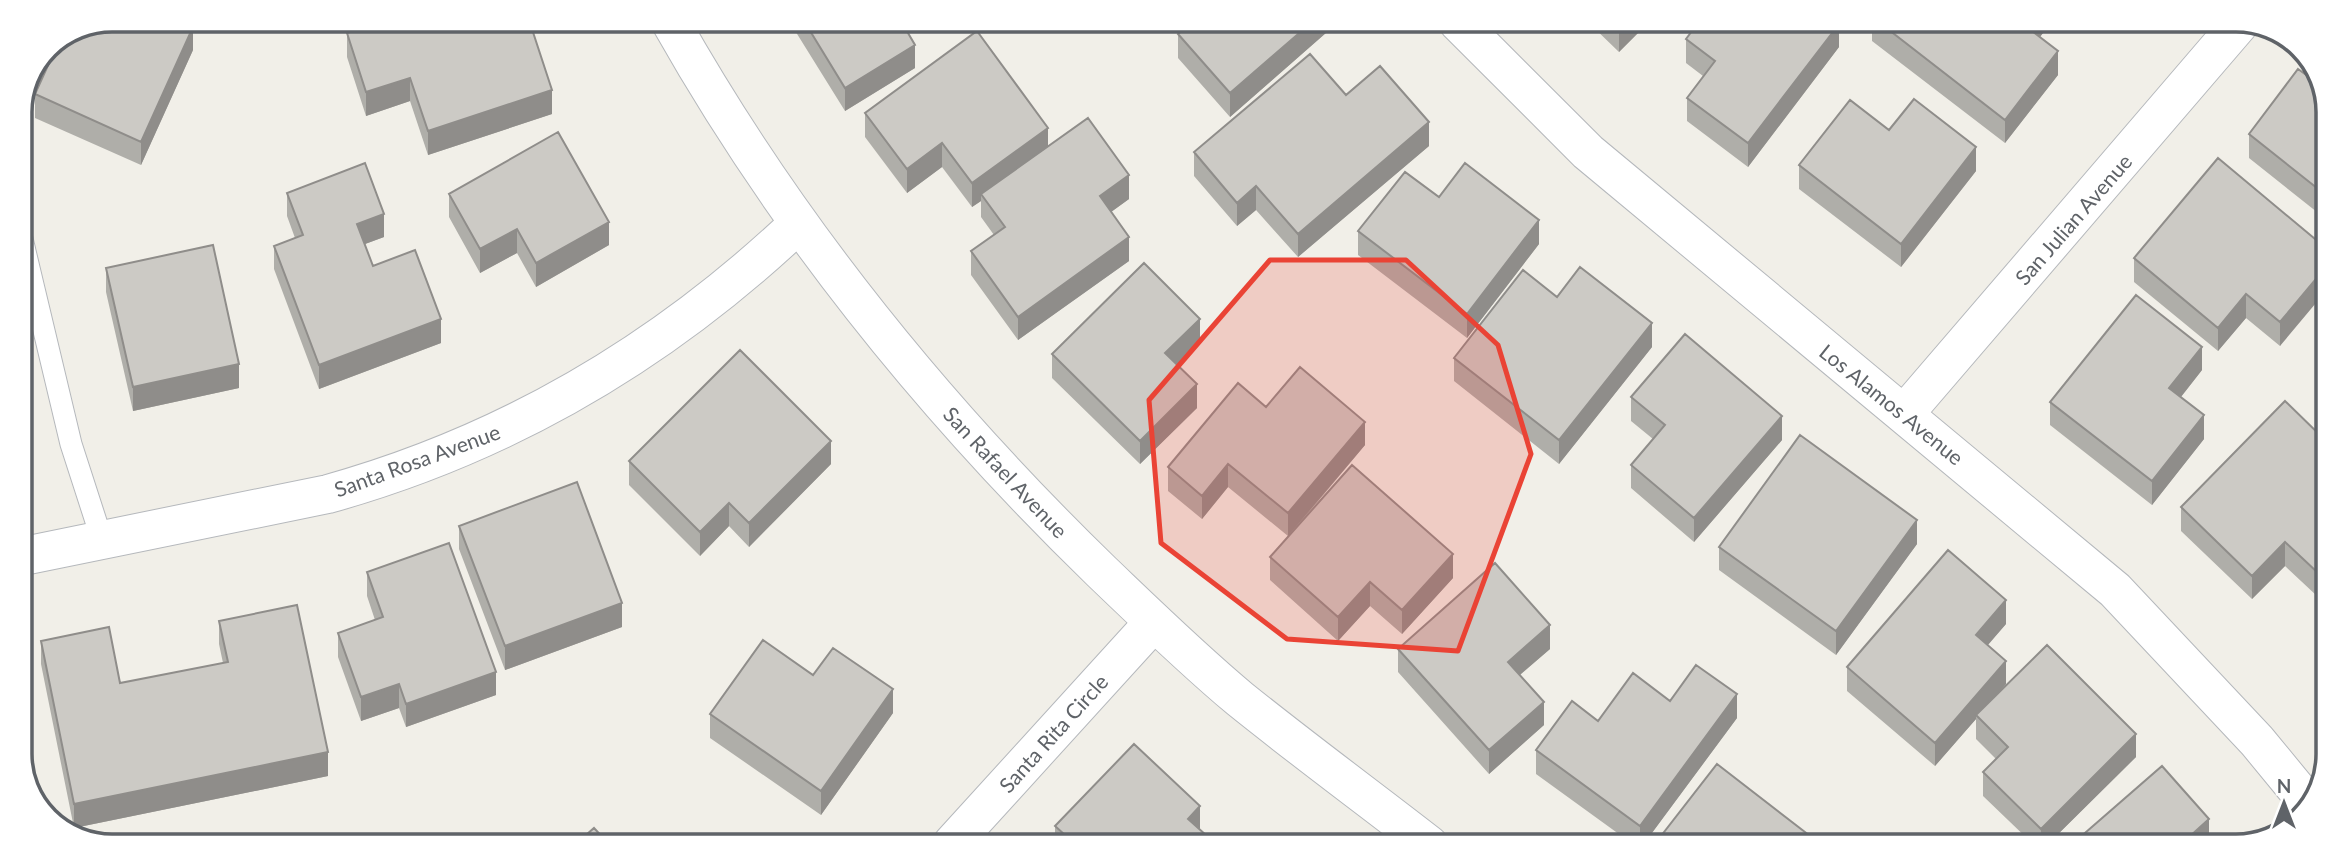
<svg xmlns="http://www.w3.org/2000/svg" width="2347" height="866" font-family="Lato,sans-serif">
	<style>
		.lines { fill: none; stroke-linecap: round; stroke-linejoin: round }
		.service-casing { stroke: #b5b8bc; stroke-width: 23 }
		.minor-casing { stroke: #b5b8bc; stroke-width: 40 }
		.tertiary-casing { stroke: #b5b8bc; stroke-width: 40 }
		.service { stroke: #fff; stroke-width: 21 }
		.minor { stroke: #fff; stroke-width: 38 }
		.tertiary { stroke: #fff; stroke-width: 38 }
		.wall { fill: #afaea9 }
		.shaded-wall { fill: #8f8d8a }
		.building { fill: #cccac5; stroke: #8f8d8a; stroke-width: 2 }
		.marked { fill: #ea4335; fill-opacity: 0.2; stroke: #ea4335; stroke-width: 5; stroke-linejoin: round }
		.labels { text-anchor: middle; dominant-baseline: central; stroke-width: 5; stroke-linejoin: round; paint-order: stroke }
		.street-label { font-size: 21px; fill: #5f6368; stroke: #fff }
		.rim { fill: none; stroke: #5f6368; stroke-width: 3.5 }
	</style>
	<rect width="100%" height="100%" fill="#f1efe8"/>
	<g class="lines">
		<defs>
			<path id="service" d="M 19,226 L 71,444 L 102,540"/>
			<path id="minor" d="M 1458,22 L 1588,152 L 2115,590 L 2257,741 L 2308,803
				M 1905,413 L 2239,24
				M 19,557 L 328,494 C 507,444 664,351 798,224
				M 952,844 L 1154,622"/>
			<path id="tertiary" d="M 670,21 C 785,225 934,409 1102,572 C 1147,615 1192,659 1240,699 C 1302,749 1366,796 1429,845"/>
		</defs>
		<use href="#service" class="service-casing"/>
		<use href="#minor" class="minor-casing"/>
		<use href="#tertiary" class="tertiary-casing"/>
		<use href="#service" class="service"/>
		<use href="#minor" class="minor"/>
		<use href="#tertiary" class="tertiary"/>
	</g>
	<path class="wall" d="M 344,20 L 480,20 L 484,31 L 552,114 L 428,155 L 410,101 L 366,116 L 347,57 L 347,33 L 348,32 Z
		M 789,21 L 909,21 L 903,25 L 915,68 L 845,111 Z
		M 1327,22 L 1327,32 L 1230,117 L 1178,58 L 1178,34 Z
		M 1589,23 L 1648,23 L 1619,52 Z
		M 1872,23 L 2050,24 L 2040,37 L 2058,75 L 2005,143 L 1872,41 Z
		M 1686,39 L 1839,47 L 1748,167 L 1687,121 L 1687,98 L 1703,76 L 1686,63 Z
		M 193,50 L 141,165 L 35,118 L 35,94 Z
		M 1346,95 L 1429,146 L 1298,257 L 1256,210 L 1237,226 L 1194,176 L 1194,152 Z
		M 2328,105 L 2327,220 L 2249,158 L 2249,134 Z
		M 865,113 L 1048,146 L 1129,199 L 1111,212 L 1129,261 L 1018,340 L 971,275 L 971,251 L 994,235 L 981,217 L 981,201 L 972,207 L 942,167 L 907,193 L 865,137 Z
		M 1889,130 L 1976,171 L 1901,267 L 1799,189 L 1799,165 Z
		M 287,193 L 384,237 L 365,244 L 373,266 L 441,343 L 319,389 L 274,269 L 274,246 L 295,238 L 287,216 Z
		M 449,194 L 609,245 L 536,287 L 517,253 L 480,273 L 449,217 Z
		M 1358,231 L 1539,244 L 1467,338 L 1358,255 Z
		M 2327,249 L 2280,346 L 2246,318 L 2218,351 L 2134,282 L 2134,258 Z
		M 106,268 L 239,388 L 133,411 L 106,292 Z
		M 1557,297 L 1652,347 L 1559,464 L 1454,381 L 1454,358 Z
		M 1200,342 L 1177,365 L 1197,408 L 1140,464 L 1052,378 L 1052,354 Z
		M 2202,370 L 2181,397 L 2204,439 L 2152,505 L 2050,425 L 2050,402 Z
		M 1631,397 L 1782,440 L 1694,542 L 1631,488 L 1631,465 L 1653,439 L 1631,421 Z
		M 1266,407 L 1365,445 L 1290,535 L 1453,578 L 1402,634 L 1370,606 L 1338,641 L 1270,580 L 1270,557 L 1288,536 L 1228,487 L 1202,519 L 1168,491 L 1168,467 Z
		M 2325,440 L 2324,617 L 2321,611 L 2321,591 L 2317,596 L 2285,566 L 2252,599 L 2181,531 L 2181,507 Z
		M 629,461 L 831,464 L 749,547 L 729,526 L 700,556 L 629,485 Z
		M 459,526 L 622,627 L 505,670 L 459,549 Z
		M 1917,544 L 1836,655 L 1719,570 L 1719,547 Z
		M 367,572 L 496,695 L 406,727 L 399,708 L 361,721 L 338,657 L 338,633 L 375,620 L 367,596 Z
		M 219,621 L 328,776 L 74,828 L 41,664 L 41,641 L 120,683 L 223,663 L 219,644 Z
		M 2006,624 L 1987,645 L 2006,684 L 1999,693 L 2136,757 L 2046,846 L 2035,846 L 1983,796 L 1983,772 L 1996,759 L 1976,739 L 1976,719 L 1935,766 L 1847,691 L 1847,667 Z
		M 1398,649 L 1550,649 L 1520,675 L 1544,725 L 1489,774 L 1398,672 Z
		M 813,675 L 893,713 L 821,815 L 710,738 L 710,714 Z
		M 1670,701 L 1737,718 L 1643,845 L 1634,845 L 1536,774 L 1536,750 L 1598,721 Z
		M 1055,826 L 1200,830 L 1216,844 L 1055,844 Z"/>
	<path class="shaded-wall" d="M 349,20 L 392,20 L 349,35 Z
		M 1312,22 L 1327,22 L 1327,32 L 1230,117 L 1230,93 Z
		M 1624,23 L 1648,23 L 1619,52 L 1619,28 Z
		M 1839,24 L 1839,47 L 1748,167 L 1748,143 Z
		M 2032,24 L 2050,24 L 2028,52 L 2028,28 Z
		M 193,27 L 193,50 L 141,165 L 141,142 Z
		M 915,45 L 915,68 L 845,111 L 845,88 Z
		M 2058,51 L 2058,75 L 2005,143 L 2005,120 Z
		M 410,78 L 410,101 L 366,116 L 366,92 Z
		M 552,90 L 552,114 L 428,155 L 428,131 Z
		M 1429,122 L 1429,146 L 1298,257 L 1298,234 Z
		M 1048,128 L 1048,151 L 981,194 L 981,201 L 972,207 L 972,183 Z
		M 942,143 L 942,167 L 907,193 L 907,169 Z
		M 1976,147 L 1976,171 L 1901,267 L 1901,244 Z
		M 1129,175 L 1129,199 L 1100,220 L 1100,196 Z
		M 1256,186 L 1256,210 L 1237,226 L 1237,203 Z
		M 384,214 L 384,237 L 357,247 L 357,224 Z
		M 1539,220 L 1539,244 L 1467,338 L 1467,314 Z
		M 609,222 L 609,245 L 536,287 L 536,263 Z
		M 517,229 L 517,253 L 480,273 L 480,249 Z
		M 1129,237 L 1129,261 L 1018,340 L 1018,317 Z
		M 2326,267 L 2326,291 L 2280,346 L 2280,322 Z
		M 2246,294 L 2246,318 L 2218,351 L 2218,328 Z
		M 441,319 L 441,343 L 319,389 L 319,365 Z
		M 1200,319 L 1200,342 L 1165,377 L 1165,353 Z
		M 1652,323 L 1652,347 L 1559,464 L 1559,440 Z
		M 2202,347 L 2202,370 L 2169,412 L 2169,388 Z
		M 239,364 L 239,388 L 133,411 L 133,387 Z
		M 1197,384 L 1197,408 L 1140,464 L 1140,441 Z
		M 2204,415 L 2204,439 L 2152,505 L 2152,481 Z
		M 1782,416 L 1782,440 L 1694,542 L 1694,518 Z
		M 1365,422 L 1365,445 L 1288,536 L 1288,513 Z
		M 831,441 L 831,464 L 749,547 L 749,523 Z
		M 1228,464 L 1228,487 L 1202,519 L 1202,496 Z
		M 729,503 L 729,526 L 700,556 L 700,532 Z
		M 1917,520 L 1917,544 L 1836,655 L 1836,631 Z
		M 2285,542 L 2285,566 L 2252,599 L 2252,576 Z
		M 1453,554 L 1453,578 L 1402,634 L 1402,610 Z
		M 2324,564 L 2324,588 L 2321,588 L 2321,591 L 2317,596 L 2317,572 Z
		M 1370,582 L 1370,606 L 1338,641 L 1338,617 Z
		M 2006,600 L 2006,624 L 1976,659 L 1976,635 Z
		M 622,603 L 622,627 L 505,670 L 505,646 Z
		M 1550,625 L 1550,649 L 1508,685 L 1508,662 Z
		M 2006,661 L 2006,684 L 1977,717 L 1976,715 L 1976,719 L 1935,766 L 1935,743 Z
		M 496,672 L 496,695 L 406,727 L 406,704 Z
		M 399,684 L 399,708 L 361,721 L 361,697 Z
		M 893,689 L 893,713 L 821,815 L 821,791 Z
		M 1737,694 L 1737,718 L 1643,845 L 1640,845 L 1640,826 Z
		M 1544,702 L 1544,725 L 1489,774 L 1489,750 Z
		M 2136,734 L 2136,757 L 2046,846 L 2041,846 L 2041,829 Z
		M 328,752 L 328,776 L 74,828 L 74,804 Z
		M 1200,806 L 1200,829 L 1188,819 Z
		M 2209,819 L 2209,843 L 2205,847 L 2178,847 Z"/>
	<path class="building" d="M 112,19 L 177,19 L 193,27 L 141,142 L 35,94 L 59,41 Z
		M 386,20 L 480,20 L 484,31 L 516,20 L 529,20 L 552,90 L 428,131 L 410,78 L 366,92 L 347,33 Z
		M 804,21 L 901,21 L 915,45 L 845,88 Z
		M 1192,22 L 1312,22 L 1230,93 L 1178,34 Z
		M 1613,23 L 1624,23 L 1619,28 Z
		M 1698,23 L 1838,23 L 1839,24 L 1748,143 L 1687,98 L 1715,61 L 1686,39 Z
		M 1880,23 L 2032,24 L 2028,28 L 2058,51 L 2005,120 Z
		M 977,31 L 1048,128 L 972,183 L 942,143 L 907,169 L 865,113 Z
		M 1310,54 L 1346,95 L 1380,66 L 1429,122 L 1298,234 L 1256,186 L 1237,203 L 1194,152 Z
		M 2298,69 L 2320,85 L 2328,105 L 2327,196 L 2249,134 Z
		M 1914,99 L 1976,147 L 1901,244 L 1799,165 L 1850,100 L 1889,130 Z
		M 1088,118 L 1129,175 L 1100,196 L 1129,237 L 1018,317 L 971,251 L 1005,227 L 981,194 Z
		M 558,132 L 609,222 L 536,263 L 517,229 L 480,249 L 449,194 Z
		M 2218,158 L 2327,249 L 2326,267 L 2280,322 L 2246,294 L 2218,328 L 2134,258 Z
		M 365,163 L 384,214 L 357,224 L 373,266 L 415,250 L 441,319 L 319,365 L 274,246 L 303,235 L 287,193 Z
		M 1465,163 L 1539,220 L 1467,314 L 1358,231 L 1405,172 L 1439,197 Z
		M 213,245 L 239,364 L 133,387 L 106,268 Z
		M 1144,263 L 1200,319 L 1165,353 L 1197,384 L 1140,441 L 1052,354 Z
		M 1580,267 L 1652,323 L 1559,440 L 1454,358 L 1523,270 L 1557,297 Z
		M 2136,295 L 2202,347 L 2169,388 L 2204,415 L 2152,481 L 2050,402 Z
		M 1685,334 L 1782,416 L 1694,518 L 1631,465 L 1665,425 L 1631,397 Z
		M 740,350 L 831,441 L 749,523 L 729,503 L 700,532 L 629,461 Z
		M 1300,367 L 1365,422 L 1288,513 L 1228,464 L 1202,496 L 1168,467 L 1238,383 L 1266,407 Z
		M 2285,401 L 2325,440 L 2324,564 L 2317,572 L 2285,542 L 2252,576 L 2181,507 Z
		M 1800,435 L 1917,520 L 1836,631 L 1719,547 Z
		M 1352,465 L 1453,554 L 1402,610 L 1370,582 L 1338,617 L 1270,557 Z
		M 577,482 L 622,603 L 505,646 L 459,526 Z
		M 449,543 L 496,672 L 406,704 L 399,684 L 361,697 L 338,633 L 383,617 L 367,572 Z
		M 1948,550 L 2006,600 L 1976,635 L 2006,661 L 1935,743 L 1847,667 Z
		M 1495,563 L 1550,625 L 1508,662 L 1544,702 L 1489,750 L 1398,649 Z
		M 297,605 L 328,752 L 74,804 L 41,641 L 109,627 L 120,683 L 228,662 L 219,621 Z
		M 763,640 L 813,675 L 833,648 L 893,689 L 821,791 L 710,714 Z
		M 2047,645 L 2136,734 L 2041,829 L 1983,772 L 2008,747 L 1976,715 Z
		M 1696,665 L 1737,694 L 1640,826 L 1536,750 L 1572,701 L 1598,721 L 1633,673 L 1670,701 Z
		M 1134,744 L 1200,806 L 1188,819 L 1216,844 L 1075,844 L 1055,826 Z
		M 1717,764 L 1814,839 L 1810,846 L 1654,845 Z
		M 2162,766 L 2209,819 L 2178,847 L 2070,846 Z
		M 594,828 L 608,843 L 577,843 Z"/>
	<path class="marked" d="M 1270,260 L 1406,260 L 1498,345 L 1531,454 L 1458,651 L 1287,639 L 1161,543 L 1149,400 Z"/>
	<g class="labels">
		<g class="street-label">
			<text transform="translate(2073 219) rotate(-49)">San Julian Avenue</text>
			<text transform="translate(1892 404) rotate(39)">Los Alamos Avenue</text>
			<text transform="translate(417 460) rotate(-20)">Santa Rosa Avenue</text>
			<text transform="translate(1006 472) rotate(47)">San Rafael Avenue</text>
			<text transform="translate(1053 733) rotate(-48)">Santa Rita Circle</text>
		</g>
	</g>
	<path d="M0 0H2347V866H0ZM112 32H2236A80 80 0 0 1 2316 112V754A80 80 0 0 1 2236 834H112A80 80 0 0 1 32 754V112A80 80 0 0 1 112 32Z" fill="#fff" fill-rule="evenodd"/>
	<path class="rim" d="M112 32H2236A80 80 0 0 1 2316 112V754A80 80 0 0 1 2236 834H112A80 80 0 0 1 32 754V112A80 80 0 0 1 112 32Z"/>
	<g transform="translate(2284 803)" stroke="#ffffff" stroke-width="5" paint-order="stroke">
	<path d="M0-5L12 26L0 18L-12 26Z" fill="#5f6368"/>
	<text y="-10" font-size="19" font-weight="bold" text-anchor="middle" fill="#5f6368">N</text>
	</g>
</svg>
